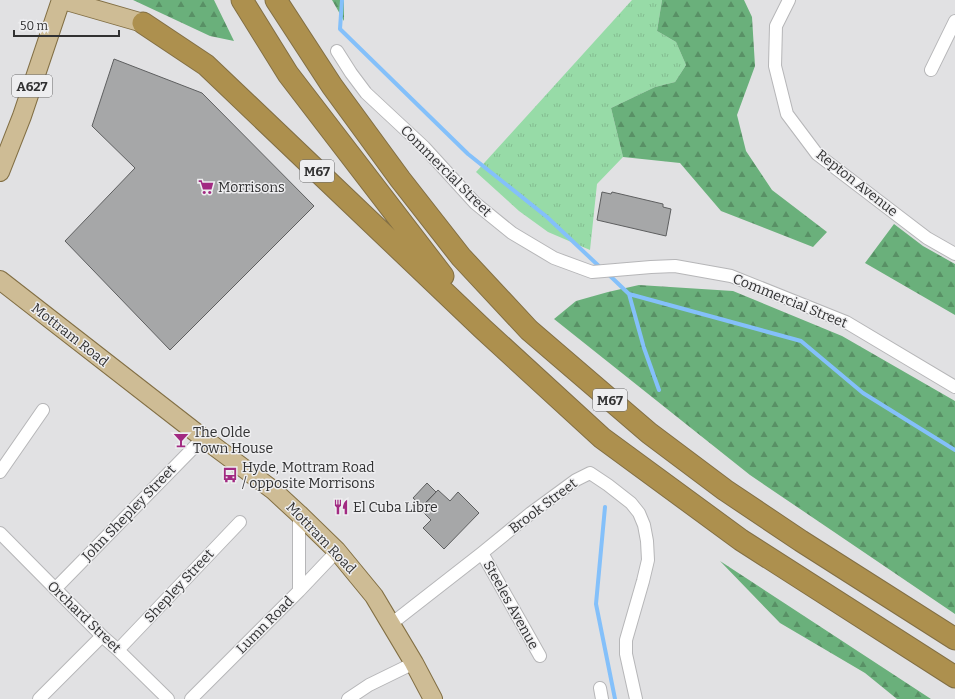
<svg xmlns="http://www.w3.org/2000/svg" width="955" height="699" font-family="Bitter,serif">
	<style>
		.grass { fill: url(#grass-tufts) }
		.forest { fill: url(#forest-firs) }
		.lines { fill: none; stroke-linecap: round; stroke-linejoin: round }
		.stream { stroke: #84c0fa; stroke-width: 4 }
		.building { fill: #a6a7a8; stroke: #5e5f60 }
		.minor-casing { stroke: #b6b6b8; stroke-width: 14 }
		.primary-casing { stroke: #826f44; stroke-width: 20 }
		.motorway-casing { stroke: #826f44; stroke-width: 23 }
		.minor { stroke: #fff; stroke-width: 12 }
		.primary { stroke: #cebc95; stroke-width: 18 }
		.motorway { stroke: #ad904e; stroke-width: 21 }
		.labels { text-anchor: middle; dominant-baseline: central; stroke-width: 3; stroke-linejoin: round; paint-order: stroke }
		.shield { fill: #eeeef0; stroke: #6a6a6b; stroke-width: 1 }
		.shield-label { font-size: 13px; font-weight: bold; fill: #313132 }
		.street-label { font-size: 14px; fill: #313132; stroke: #eeeef0 }
		.poi-label { font-size: 14px; fill: #313132; stroke: #eeeef0; text-anchor: start }
	</style>
	<defs>
		<pattern id="grass-tufts" width="24" height="20" patternUnits="userSpaceOnUse"><rect width="24" height="20" fill="#97dba7"/><path d="M3 7l-1-3M5 7V3M7 7l1-3M15 17l-1-3M17 17v-4M19 17l1-3" fill="none" stroke="#83bc90"/></pattern>
		<pattern id="forest-firs" width="22" height="20" patternUnits="userSpaceOnUse"><rect width="22" height="20" fill="#6ab07b"/><path d="M5 1l3.5 6h-7zM16 11l3.5 6h-7z" fill="#589065"/></pattern>
	</defs>
	<rect width="100%" height="100%" fill="#e1e1e3"/>
	<path class="grass" d="M 632,0 L 662,0 L 657,31 L 676,42 L 686,65 L 675,82 L 655,87 L 611,108 L 623,157 L 597,184 L 590,250 L 548,232 L 519,211 L 476,172 Z"/>
	<path class="forest" d="M 133,0 L 214,0 L 234,41 L 210,36 Z
		M 332,0 L 344,0 L 344,21 Z
		M 662,0 L 744,0 L 752,17 L 755,66 L 737,115 L 746,151 L 772,190 L 827,232 L 813,247 L 721,211 L 680,163 L 623,157 L 611,108 L 655,87 L 675,82 L 686,65 L 676,42 L 657,31 Z
		M 894,224 L 923,246 L 955,264 L 955,315 L 865,263 Z
		M 639,285 L 733,291 L 842,336 L 955,401 L 955,614 L 750,475 L 554,319 L 576,301 L 608,292 Z
		M 720,561 L 931,699 L 897,699 L 865,673 L 780,623 Z"/>
	<g class="lines">
		<path class="stream" d="M 342,0 L 340,29 L 468,154 L 547,217 L 602,269
			M 607,273 L 629,294 L 801,341 L 863,393 L 955,450
			M 629,294 L 644,348 L 659,390
			M 605,507 L 596,604 L 615,699"/>
	</g>
	<path class="building" d="M 114,59 L 202,93 L 314,206 L 170,350 L 65,241 L 135,168 L 92,126 Z
		M 602,192 L 611,194 L 612,192 L 663,204 L 663,207 L 671,209 L 666,236 L 597,220 Z
		M 427,483 L 436,492 L 422,506 L 413,498 Z
		M 438,490 L 450,501 L 458,492 L 479,513 L 444,549 L 423,528 L 431,520 L 420,509 Z"/>
	<g class="lines">
		<defs>
			<path id="minor" d="M 789,0 L 776,26 L 775,66 L 787,114 L 817,154 L 927,238 L 955,254
				M 337,51 L 351,73 L 366,93 L 424,147 L 475,203 L 512,233 L 554,258 L 592,272 L 651,267 L 675,266 L 731,276 L 846,322 L 955,387
				M 931,70 L 955,21
				M 0,472 L 43,410
				M 0,533 L 102,636 L 118,650 L 168,699
				M 482,553 L 540,656
				M 55,589 L 203,438
				M 299,591 L 299,514
				M 391,624 L 482,553 L 531,513 L 576,480 L 590,473 L 608,485 L 631,503 L 639,513 L 644,525 L 647,541 L 648,560 L 643,581 L 626,640 L 626,654 L 636,699
				M 118,650 L 240,522
				M 600,688 L 602,699
				M 39,699 L 102,636
				M 191,699 L 299,591 L 337,551
				M 348,699 L 369,685 L 414,663"/>
			<path id="primary" d="M 63,0 L 143,23
				M 0,172 L 22,116 L 61,0
				M 0,280 L 203,438 L 273,490 L 299,514 L 337,551 L 374,596 L 414,663 L 433,699"/>
			<path id="motorway" d="M 242,0 L 288,74 L 443,276
				M 276,0 L 332,86 L 400,179 L 461,257 L 529,330 L 649,433 L 725,490 L 801,541 L 955,639
				M 143,23 L 206,65 L 483,329 L 602,438 L 741,540 L 955,677"/>
		</defs>
		<use href="#minor" class="minor-casing"/>
		<use href="#primary" class="primary-casing"/>
		<use href="#motorway" class="motorway-casing"/>
		<use href="#minor" class="minor"/>
		<use href="#primary" class="primary"/>
		<use href="#motorway" class="motorway"/>
	</g>
	<defs>
		<symbol id="supermarket-bare" viewBox="-9 -9 18 18"><path d="M-6-5.5h2.5l.6 2H6L4.5 2H-2.5L-4.4-4H-6ZM-1.5 3.2a1.3 1.3 0 1 0 .1 0ZM3 3.2a1.3 1.3 0 1 0 .1 0Z" fill="#a22a82" stroke="#eeeef0" stroke-width="2.5" paint-order="stroke"/></symbol>
		<symbol id="bar-bare" viewBox="-9 -9 18 18"><path d="M-6-5H6L.8 .8V4.5H3.5V6h-7V4.5H-.8V.8Z" fill="#a22a82" stroke="#eeeef0" stroke-width="2.5" paint-order="stroke"/></symbol>
		<symbol id="bus-bare" viewBox="-9 -9 18 18"><path d="M-5-6H5V4H4V6H2V4H-2V6H-4V4H-5ZM-3.5-4V0h7V-4ZM-3.5 1.2v1.5H-2V1.2ZM2 1.2v1.5H3.5V1.2Z" fill="#a22a82" stroke="#eeeef0" stroke-width="2.5" paint-order="stroke"/></symbol>
		<symbol id="restaurant-bare" viewBox="-9 -9 18 18"><path d="M-5-6h1v4h1v-4h1v4h1v-4h1v5L-1.5 .5V6h-2V.5L-5-1ZM5-6V6H3V1.5H1.5Q1.5-4 5-6Z" fill="#a22a82" stroke="#eeeef0" stroke-width="2.5" paint-order="stroke"/></symbol>
	</defs>
	<g fill-rule="evenodd">
		<use href="#supermarket-bare" x="195" y="176" width="22" height="22"/>
		<use href="#bar-bare" x="170" y="429" width="22" height="22"/>
		<use href="#bus-bare" x="219" y="464" width="22" height="22"/>
		<use href="#restaurant-bare" x="330" y="496" width="22" height="22"/>
	</g>
	<g class="labels">
		<g class="shield">
			<rect x="12" y="75" width="40" height="22" rx="3"/>
			<rect x="300" y="160" width="34" height="22" rx="3"/>
			<rect x="593" y="389" width="34" height="22" rx="3"/>
		</g>
		<g class="shield-label">
			<text x="32" y="86">A627</text>
			<text x="317" y="171">M67</text>
			<text x="610" y="400">M67</text>
		</g>
		<g class="street-label">
			<text transform="translate(446 171) rotate(45)">Commercial Street</text>
			<text transform="translate(857 183) rotate(38)">Repton Avenue</text>
			<text transform="translate(790 301) rotate(22)">Commercial Street</text>
			<text transform="translate(70 335) rotate(38)">Mottram Road</text>
			<text transform="translate(543 506) rotate(-37)">Brook Street</text>
			<text transform="translate(129 513) rotate(-46)">John Shepley Street</text>
			<text transform="translate(321 538) rotate(46)">Mottram Road</text>
			<text transform="translate(179 586) rotate(-47)">Shepley Street</text>
			<text transform="translate(511 605) rotate(61)">Steeles Avenue</text>
			<text transform="translate(84 617) rotate(44)">Orchard Street</text>
			<text transform="translate(265 625) rotate(-45)">Lumn Road</text>
		</g>
		<g class="poi-label">
			<text x="218" y="187">Morrisons</text>
			<text x="193" y="432">The Olde<tspan x="193" dy="16">Town House</tspan></text>
			<text x="242" y="467">Hyde, Mottram Road<tspan x="242" dy="16">/ opposite Morrisons</tspan></text>
			<text x="353" y="507">El Cuba Libre</text>
		</g>
	</g>
	<path d="M14 30v6h105v-6" fill="none" stroke="#313132" stroke-width="2"/>
	<text x="20" y="30" font-size="12" fill="#313132" stroke="#eeeef0" stroke-width="3" paint-order="stroke">50 m</text>
</svg>
